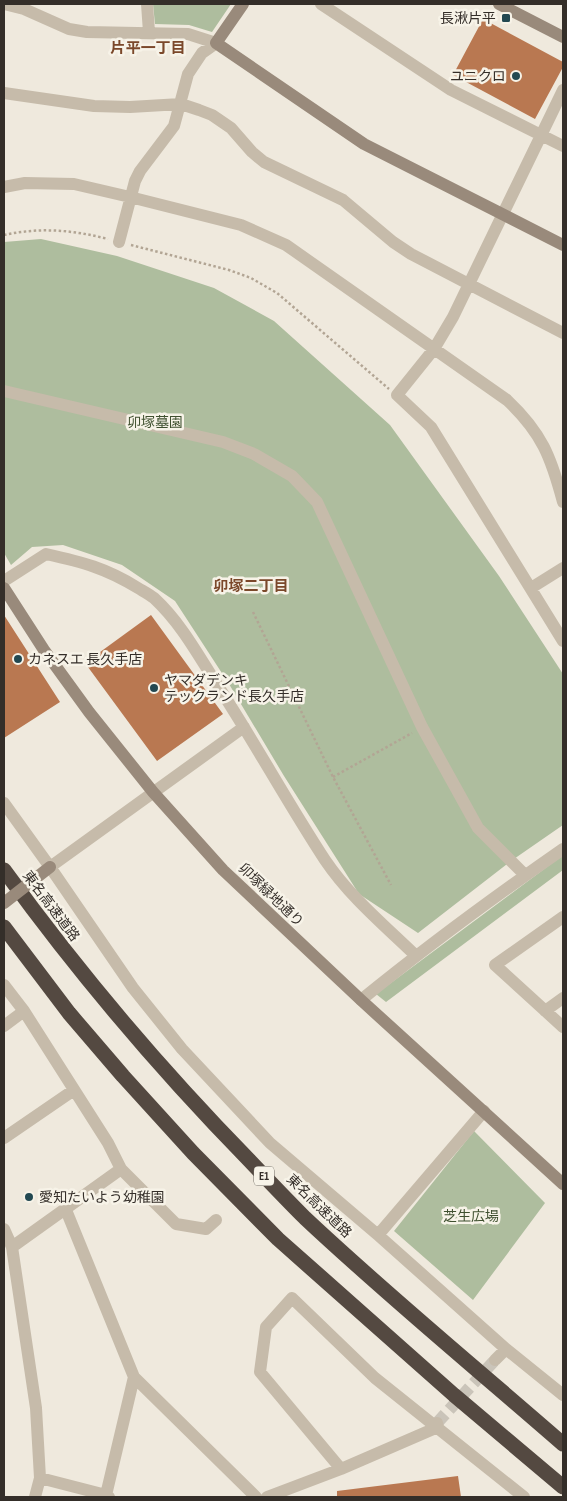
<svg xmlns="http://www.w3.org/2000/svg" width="567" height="1501" font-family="'Sofia Sans Condensed','Noto Sans JP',sans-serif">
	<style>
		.green { fill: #aebd9e }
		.building { fill: #b97851 }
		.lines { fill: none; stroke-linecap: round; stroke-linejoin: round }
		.street-tunnel { stroke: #cac4b9; stroke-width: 12; stroke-dasharray: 12 6; stroke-linecap: butt }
		.path { stroke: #b2a594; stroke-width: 2.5; stroke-dasharray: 2.5 2.5; stroke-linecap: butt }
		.street { stroke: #c6bbaa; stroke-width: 12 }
		.secondary { stroke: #998a7b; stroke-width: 12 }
		.highway { stroke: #544941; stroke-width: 15 }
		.secondary-bridge { stroke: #998a7b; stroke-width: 12 }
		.poi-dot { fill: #224851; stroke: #f7f3e8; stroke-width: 2 }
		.labels { text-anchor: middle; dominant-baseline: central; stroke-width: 5; stroke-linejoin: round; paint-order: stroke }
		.shield { fill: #f7f3e8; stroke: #6e6962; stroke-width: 1 }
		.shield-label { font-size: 12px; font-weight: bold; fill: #342e29 }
		.poi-label { font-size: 14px; fill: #342e29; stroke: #f7f3e8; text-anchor: start }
		.park-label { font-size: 14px; fill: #3f502f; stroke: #f7f3e8 }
		.street-label { font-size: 14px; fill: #342e29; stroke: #f7f3e8 }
		.neighbourhood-label { font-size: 15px; font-weight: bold; fill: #7b482a; stroke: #f7f3e8 }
	</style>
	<rect width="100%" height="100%" fill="#efe9dd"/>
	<path class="green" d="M 153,4 L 231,4 L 212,32 L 189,25 L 155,24 Z
		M 41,239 L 117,256 L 214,288 L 274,321 L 390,425 L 499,576 L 563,674 L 563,825 L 511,861 L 418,933 L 359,894 L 284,776 L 229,684 L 175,601 L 122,565 L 63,545 L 32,547 L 11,565 L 4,553 L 4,242 Z
		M 563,855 L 563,870 L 386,1002 L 376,994 Z
		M 474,1131 L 545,1203 L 473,1300 L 394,1231 Z"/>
	<path class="building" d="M 483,19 L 563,62 L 563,67 L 535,119 L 453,75 Z
		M 4,615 L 60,702 L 4,738 Z
		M 151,615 L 223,714 L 157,761 L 85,663 Z
		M 458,1476 L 461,1497 L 337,1497 L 337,1491 Z"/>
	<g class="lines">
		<path class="street-tunnel" d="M 437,1423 L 495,1360"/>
		<path class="path" d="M 4,235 C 40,227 73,230 108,239
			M 131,245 L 229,270 L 251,278 L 277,293 L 389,389
			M 253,612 L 333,777 L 391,885
			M 333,777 L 412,733"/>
		<path class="street" d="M 4,4 L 24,9 L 69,29 L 87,32 L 188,34 L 216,43
			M 147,4 L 149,32
			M 321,4 L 451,90 L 563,146
			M 563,90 L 453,317 L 434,349 L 397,395 L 431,427 L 563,641
			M 4,93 L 94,106 L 130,107 L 181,104 L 199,110 L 212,115 L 231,128 L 252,152 L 264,162 L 343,200 L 393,242 L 411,254 L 563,333
			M 4,187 L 25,183 L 74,184 L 130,197 L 241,225 L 286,245 L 507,400 C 542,433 551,457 563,502
			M 119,242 L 135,181 L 140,171 L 174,126 L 188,74 L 202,53 L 216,43
			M 4,391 L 223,442 L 254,454 L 292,476 L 317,502 L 422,727 L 478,828 L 525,875
			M 4,581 L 46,554 C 82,562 106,568 138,588 C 143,591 149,594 154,598 C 180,622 197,653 216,683 C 254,741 287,802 325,860 C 350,897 384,925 416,956
			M 531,588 L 563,568
			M 4,803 L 50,867 L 133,988 L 182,1049 L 270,1143 L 378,1235 L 506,1349
			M 50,867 L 244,727
			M 563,917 L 495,965 L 563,1027
			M 4,985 L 24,1011 L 108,1143 L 121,1169 L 176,1224 L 206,1229 L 216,1220
			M 361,1000 C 426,947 494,897 563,849
			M 545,1011 L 563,998
			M 4,1026 L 24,1011
			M 4,1138 L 74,1090
			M 66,1210 L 134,1377 L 106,1495
			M 4,1229 L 12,1247 L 36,1408 L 40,1478 L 35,1497
			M 378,1235 L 484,1111
			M 12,1247 L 121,1169
			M 495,1360 L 506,1349 L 563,1395
			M 134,1377 L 256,1497
			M 341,1469 L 260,1372 L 266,1327 L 292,1298 L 375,1378 L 524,1497
			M 40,1478 L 106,1495 L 109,1497
			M 267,1497 L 341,1469 L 438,1427 L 437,1423"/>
		<path class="secondary" d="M 243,4 L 216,43 L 364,144 L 563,245
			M 499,4 L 563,37
			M 4,588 L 44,650 L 89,712 L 153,792 L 223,870 L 361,1000 L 563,1184"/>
		<path class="highway" d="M 4,870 C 78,972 160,1069 249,1160 C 267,1179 286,1199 305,1218 C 388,1296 477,1369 563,1444
			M 4,927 L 69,1013 L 123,1076 L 193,1153 L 278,1239 L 454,1395 L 563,1487"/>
		<path class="secondary-bridge" d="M 4,903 L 50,867"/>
	</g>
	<g class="poi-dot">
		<rect x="501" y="13" width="10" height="10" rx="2.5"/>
		<circle cx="516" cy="76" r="5"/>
		<circle cx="18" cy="659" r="5"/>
		<circle cx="154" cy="688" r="5"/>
		<circle cx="29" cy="1197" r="5"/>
	</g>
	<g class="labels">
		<rect class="shield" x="254" y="1166.5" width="20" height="19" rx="4"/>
		<g class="shield-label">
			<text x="264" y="1176">E1</text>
		</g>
		<g class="poi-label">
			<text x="496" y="18" text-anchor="end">長湫片平</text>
			<text x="506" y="76" text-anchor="end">ユニクロ</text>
			<text x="28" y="659">カネスエ 長久手店</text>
			<text x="164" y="680">ヤマダデンキ<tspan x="164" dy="16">テックランド長久手店</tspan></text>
			<text x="39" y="1197">愛知たいよう幼稚園</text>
		</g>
		<g class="park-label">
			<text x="155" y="422">卯塚墓園</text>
			<text x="471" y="1216">芝生広場</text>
		</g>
		<g class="street-label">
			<text transform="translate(271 895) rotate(44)">卯塚緑地通り</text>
			<text transform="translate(51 906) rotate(53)">東名高速道路</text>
			<text transform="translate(319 1206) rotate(44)">東名高速道路</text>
		</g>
		<g class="neighbourhood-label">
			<text x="148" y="48">片平一丁目</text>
			<text x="251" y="586">卯塚二丁目</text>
		</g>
	</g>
	<rect width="567" height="1501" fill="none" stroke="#342e29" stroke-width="10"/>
</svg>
